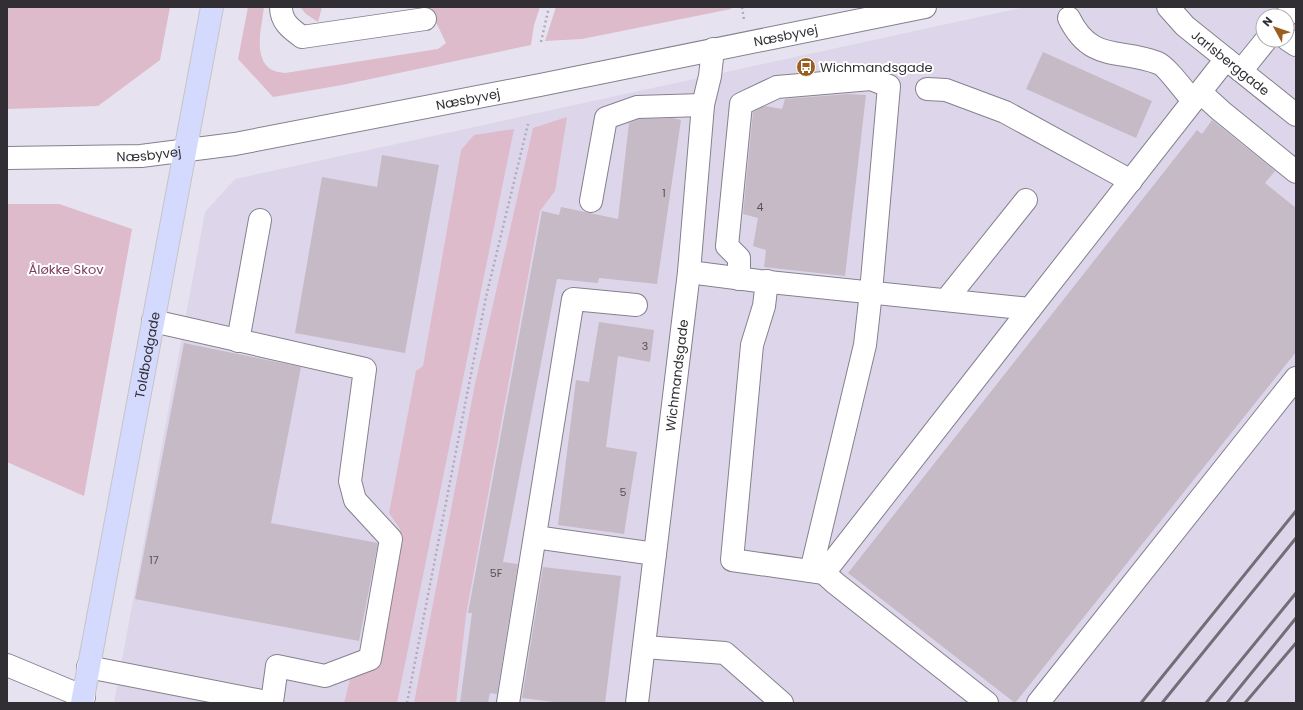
<svg xmlns="http://www.w3.org/2000/svg" width="1303" height="710" font-family="Poppins,sans-serif">
	<style>
		.built { fill: #ddd6eb; fill-rule: evenodd }
		.green { fill: #ddbbca }
		.building { fill: #c5bac5 }
		.lines { fill: none; stroke-linecap: round; stroke-linejoin: round }
		.minor-casing { stroke: #85808d; stroke-width: 24 }
		.major-casing { stroke: #c5c5c6; stroke-width: 24 }
		.path { stroke: #afabb7; stroke-width: 2.5; stroke-dasharray: 2 3; stroke-linecap: butt }
		.minor { stroke: #fff; stroke-width: 22 }
		.major { stroke: #d4d9fe; stroke-width: 22 }
		.rail { stroke: #716e77; stroke-width: 3 }
		.labels { text-anchor: middle; dominant-baseline: central; stroke-width: 4; stroke-linejoin: round; paint-order: stroke }
		.number-label { font-size: 11px; fill: #565258 }
		.street-label { font-size: 13px; fill: #312f34; stroke: #fff }
		.poi-label { font-size: 13px; fill: #312f34; stroke: #fff; text-anchor: start }
		.park-label { font-size: 13px; fill: #803d5f; stroke: #fff }
	</style>
	<rect width="100%" height="100%" fill="#e7e2f0"/>
	<path class="built" d="M 1025,7 L 1296,7 L 1296,703 L 114,703 L 205,212 L 235,179 ZM 1263,16 L 1287,16 L 1287,40 L 1263,40 Z"/>
	<path class="green" d="M 7,7 L 170,7 L 160,60 L 98,106 L 7,109 Z
		M 248,7 L 264,7 C 262,26 252,58 272,70 C 276,72 281,72 285,73 L 438,49 L 446,43 L 433,16 L 431,7 L 540,7 L 534,25 L 531,45 L 342,85 L 273,97 L 238,59 Z
		M 300,7 L 322,7 L 318,22 L 306,14 Z
		M 556,7 L 732,7 L 731,9 L 582,39 L 545,41 Z
		M 567,117 L 555,191 L 540,211 L 466,615 L 456,703 L 414,703 L 475,384 L 533,128 Z
		M 514,129 L 397,703 L 344,703 L 351,675 L 374,663 L 400,529 L 389,513 L 416,371 L 423,366 L 461,150 L 474,135 Z
		M 7,204 L 59,204 L 132,229 L 84,496 L 7,462 Z"/>
	<path class="building" d="M 1043,52 L 1152,101 L 1136,138 L 1026,89 Z
		M 848,94 L 866,95 L 845,276 L 764,267 L 766,250 L 753,246 L 758,218 L 743,214 L 753,112 L 765,106 L 782,109 L 785,99 Z
		M 673,118 L 681,120 L 657,284 L 599,278 L 598,283 L 557,279 L 503,562 L 518,564 L 497,694 L 490,693 L 488,703 L 460,703 L 472,613 L 468,613 L 542,211 L 559,215 L 561,207 L 618,219 L 629,123 L 639,119 Z
		M 1212,120 L 1275,171 L 1265,183 L 1296,208 L 1296,352 L 1015,703 L 848,573 L 1197,130 L 1202,134 Z
		M 382,155 L 439,165 L 405,353 L 295,333 L 322,177 L 377,187 Z
		M 599,322 L 654,330 L 650,362 L 618,356 L 606,447 L 637,452 L 624,534 L 558,525 L 576,380 L 589,382 Z
		M 184,343 L 301,367 L 271,523 L 378,543 L 359,641 L 135,599 Z
		M 543,567 L 621,576 L 605,703 L 562,703 L 522,698 Z"/>
	<g class="lines">
		<defs>
			<g id="minor">
				<path d="M 281,7 C 281,22 291,29 302,37 L 425,19"/>
				<path id="s1" d="M 1168,7 L 1185,26 L 1296,115"/>
				<path d="M 1286,16 L 1294,7"/>
				<path d="M 1069,18 C 1091,63 1119,48 1158,63 C 1165,65 1187,94 1193,101"/>
				<path d="M 1287,39 L 1296,45"/>
				<path d="M 1241,71 L 1266,40"/>
				<path d="M 927,89 L 946,90 L 1005,112 L 1131,181"/>
				<path d="M 1200,92 L 1221,111 L 1296,172"/>
				<path id="s2" d="M 7,158 L 141,156 L 235,144 L 540,85 L 925,7"/>
				<path d="M 591,201 L 606,118 L 637,107 L 703,105"/>
				<path d="M 689,272 L 759,281 L 1030,309 L 1226,59"/>
				<path d="M 739,279 L 739,258 L 727,246 L 741,104 L 777,87 L 871,79 L 889,86 L 871,292 L 865,345 L 811,571"/>
				<path d="M 767,281 L 764,306 L 752,345 L 732,560 L 824,573 L 1030,309"/>
				<path d="M 946,300 L 1026,200"/>
				<path d="M 153,321 L 365,369 L 350,481 L 355,500 L 391,539 L 370,659 L 325,676 L 277,666 L 272,702"/>
				<path d="M 238,341 L 260,220"/>
				<path d="M 535,537 L 655,554"/>
				<path d="M 824,573 L 835,583 L 987,703"/>
				<path d="M 644,647 L 725,653 L 782,703"/>
				<path d="M 7,665 L 84,697"/>
				<path d="M 88,667 L 272,703"/>
				<path d="M 508,703 L 573,299 L 636,305"/>
				<path id="s3" d="M 637,703 L 689,272 L 703,105 L 710,76 L 713,49"/>
				<path d="M 1038,703 L 1296,378"/>
			</g>
			<g id="major">
				<path id="s4" d="M 82,703 L 212,7"/>
			</g>
		</defs>
		<use href="#minor" class="minor-casing"/>
		<use href="#major" class="major-casing"/>
		<path class="path" d="M 742,7 L 744,20
			M 541,42 L 549,7
			M 407,703 L 486,297 L 528,124"/>
		<use href="#minor" class="minor"/>
		<use href="#major" class="major"/>
		<path class="rail" d="M 1141,703 L 1296,511
			M 1162,703 L 1296,538
			M 1206,703 L 1296,593
			M 1227,703 L 1296,618
			M 1245,703 L 1296,643"/>
	</g>
	<defs>
		<symbol id="bus-disc" viewBox="-11 -11 22 22"><circle r="9.5" fill="#9a5e1f" stroke="#fff"/><path d="M-5-6H5V4H4V6H2V4H-2V6H-4V4H-5ZM-3.5-4V0h7V-4ZM-3.5 1.2v1.5H-2V1.2ZM2 1.2v1.5H3.5V1.2Z" fill="#fff"/></symbol>
	</defs>
	<g fill-rule="evenodd">
		<use href="#bus-disc" x="795" y="56" width="22" height="22"/>
	</g>
	<g class="labels">
		<g class="number-label">
			<text x="664" y="193">1</text>
			<text x="760" y="207">4</text>
			<text x="645" y="346">3</text>
			<text x="623" y="492">5</text>
			<text x="154" y="560">17</text>
			<text x="496" y="573">5F</text>
		</g>
		<g class="street-label">
			<text stroke="none"><textPath href="#s2" startOffset="790">Næsbyvej</textPath></text>
			<text stroke="none"><textPath href="#s1" startOffset="84">Jarlsberggade</textPath></text>
			<text stroke="none"><textPath href="#s2" startOffset="466">Næsbyvej</textPath></text>
			<text stroke="none"><textPath href="#s2" startOffset="142">Næsbyvej</textPath></text>
			<text stroke="none"><textPath href="#s4" startOffset="354">Toldbodgade</textPath></text>
			<text stroke="none"><textPath href="#s3" startOffset="330">Wichmandsgade</textPath></text>
		</g>
		<g class="poi-label">
			<text x="820" y="67">Wichmandsgade</text>
		</g>
		<g class="park-label">
			<text x="66" y="269">Åløkke Skov</text>
		</g>
	</g>
	<rect width="1303" height="710" fill="none" stroke="#312f34" stroke-width="16"/>
	<g transform="translate(1275 28) rotate(310)"><circle r="19" fill="#ffffff" stroke="#adacae"/>
	<path d="M0-3L7 15L0 10L-7 15Z" fill="#9a5e1f"/>
	<text y="-6" font-size="11" font-weight="bold" text-anchor="middle" fill="#312f34">N</text>
	</g>
</svg>
